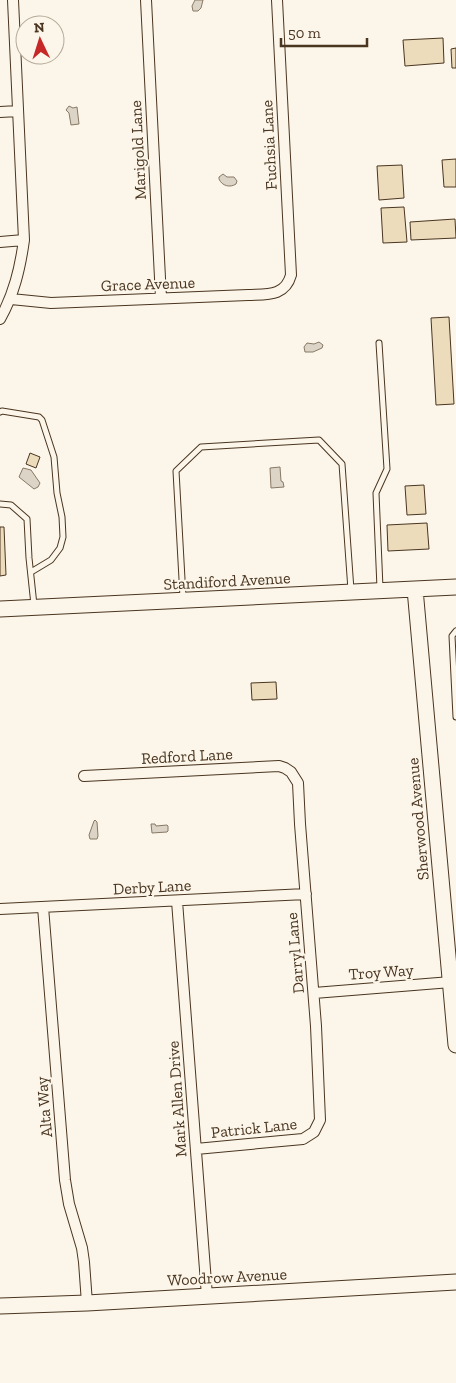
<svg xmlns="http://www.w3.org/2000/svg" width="456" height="1383" font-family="'Zilla Slab',serif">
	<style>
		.water { fill: #dcd4c6; stroke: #887966 }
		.building { fill: #ecdcbc; stroke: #4a3520 }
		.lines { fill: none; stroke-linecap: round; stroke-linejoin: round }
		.lane-casing { stroke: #4a3520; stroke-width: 7 }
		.street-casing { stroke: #4a3520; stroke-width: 12 }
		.secondary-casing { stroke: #4a3520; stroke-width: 17 }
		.lane { stroke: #fbf6e9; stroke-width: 5 }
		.street { stroke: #fbf6e9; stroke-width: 10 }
		.secondary { stroke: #fbf6e9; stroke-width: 15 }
		.labels { text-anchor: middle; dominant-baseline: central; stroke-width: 4; stroke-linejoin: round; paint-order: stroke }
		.street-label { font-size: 16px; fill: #4a3520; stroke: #fbf6e9 }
	</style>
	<rect width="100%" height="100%" fill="#fbf6e9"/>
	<path class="water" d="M 195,0 L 203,0 L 201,8 L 198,11 L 193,11 L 192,6 Z
		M 69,106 L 73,108 L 77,107 L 79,124 L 71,125 L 69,113 L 66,110 Z
		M 223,174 L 227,177 L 234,177 L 237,181 L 236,184 C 230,188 222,186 219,179 L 219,177 Z
		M 319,342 L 323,345 L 322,348 L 313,352 L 305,352 L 304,347 L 307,343 L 314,344 Z
		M 280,467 L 281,481 L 283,482 L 284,487 L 271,488 L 270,468 Z
		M 23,468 L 31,470 L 40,483 L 38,487 L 34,489 L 19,477 Z
		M 95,820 L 97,822 L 98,836 L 97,839 L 90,839 L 89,835 L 94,821 Z
		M 151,824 L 155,824 L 156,826 L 167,825 L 168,826 L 168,831 L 167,832 L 152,833 Z"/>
	<path class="building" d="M 443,38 L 444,63 L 405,66 L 403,40 Z
		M 456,48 L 456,68 L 452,68 L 451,49 Z
		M 456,159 L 456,187 L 444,187 L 442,160 Z
		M 402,165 L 404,198 L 379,200 L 377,166 Z
		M 404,207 L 407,242 L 383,243 L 381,208 Z
		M 455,219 L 456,238 L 411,240 L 410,222 Z
		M 449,317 L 454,404 L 436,405 L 431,318 Z
		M 30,453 L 40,457 L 36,468 L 26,464 Z
		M 424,485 L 426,514 L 407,515 L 405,486 Z
		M 427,523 L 429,549 L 388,551 L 387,525 Z
		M 0,527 L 4,527 L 6,575 L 0,576 Z
		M 276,682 L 277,699 L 252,700 L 251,683 Z"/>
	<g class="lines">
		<defs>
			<path id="lane" d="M 379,343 L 387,469 L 376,493 L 380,588
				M 0,412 L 2,411 L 39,417 L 42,420 L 54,457 L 57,493 L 62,517 L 63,537 L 60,548 L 51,560 L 31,572
				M 0,504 L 11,505 L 27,519 L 29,558 L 34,605
				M 183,597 L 176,471 L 201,447 L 319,440 L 342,464 L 351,590
				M 456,631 L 452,636 L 456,717"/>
			<path id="street" d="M 146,0 L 161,298
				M 0,112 L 18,111
				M 0,242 L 24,240
				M 11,299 L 51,303 L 248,295 C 266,294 285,297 291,275 L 277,0
				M 0,319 C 14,294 20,269 24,240 L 13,0
				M 84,776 L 279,766 L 285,768 L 291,772 L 298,783 L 300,824 L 316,1026 L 320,1120 L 314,1132 L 303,1139 L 196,1149
				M 177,901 L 207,1296
				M 43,907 L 65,1180 L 69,1204 L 82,1248 L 84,1262 L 87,1303
				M 0,909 L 306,894
				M 314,993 L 451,982"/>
			<path id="secondary" d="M 415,589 L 456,1045
				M 0,609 L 456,587
				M 0,1306 L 87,1303 L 456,1282"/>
		</defs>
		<use href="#lane" class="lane-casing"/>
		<use href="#street" class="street-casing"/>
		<use href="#secondary" class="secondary-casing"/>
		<use href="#lane" class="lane"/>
		<use href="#street" class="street"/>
		<use href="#secondary" class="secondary"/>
	</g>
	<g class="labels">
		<g class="street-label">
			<text transform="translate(269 145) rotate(-93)">Fuchsia Lane</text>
			<text transform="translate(138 150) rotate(-93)">Marigold Lane</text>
			<text transform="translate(148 284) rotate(-2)">Grace Avenue</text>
			<text transform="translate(227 581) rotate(-3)">Standiford Avenue</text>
			<text transform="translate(187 756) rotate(-3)">Redford Lane</text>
			<text transform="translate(418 819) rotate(-95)">Sherwood Avenue</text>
			<text transform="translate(152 887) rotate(-3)">Derby Lane</text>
			<text transform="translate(295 953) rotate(-95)">Darryl Lane</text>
			<text transform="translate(381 972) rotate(-4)">Troy Way</text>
			<text transform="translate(177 1099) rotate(-94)">Mark Allen Drive</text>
			<text transform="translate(44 1107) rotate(-95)">Alta Way</text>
			<text transform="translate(254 1128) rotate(-6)">Patrick Lane</text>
			<text transform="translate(227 1277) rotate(-3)">Woodrow Avenue</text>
		</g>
	</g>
	<g transform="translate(40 40) rotate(356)"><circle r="24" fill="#fbf6e9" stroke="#b4a999"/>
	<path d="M0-4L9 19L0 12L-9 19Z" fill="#c62828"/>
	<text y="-8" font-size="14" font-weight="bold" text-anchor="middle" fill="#4a3520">N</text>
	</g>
	<path d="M281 38v8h86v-8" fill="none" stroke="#4a3520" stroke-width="2.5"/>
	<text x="288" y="38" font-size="15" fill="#4a3520" stroke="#fbf6e9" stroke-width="4" paint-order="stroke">50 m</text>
</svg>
